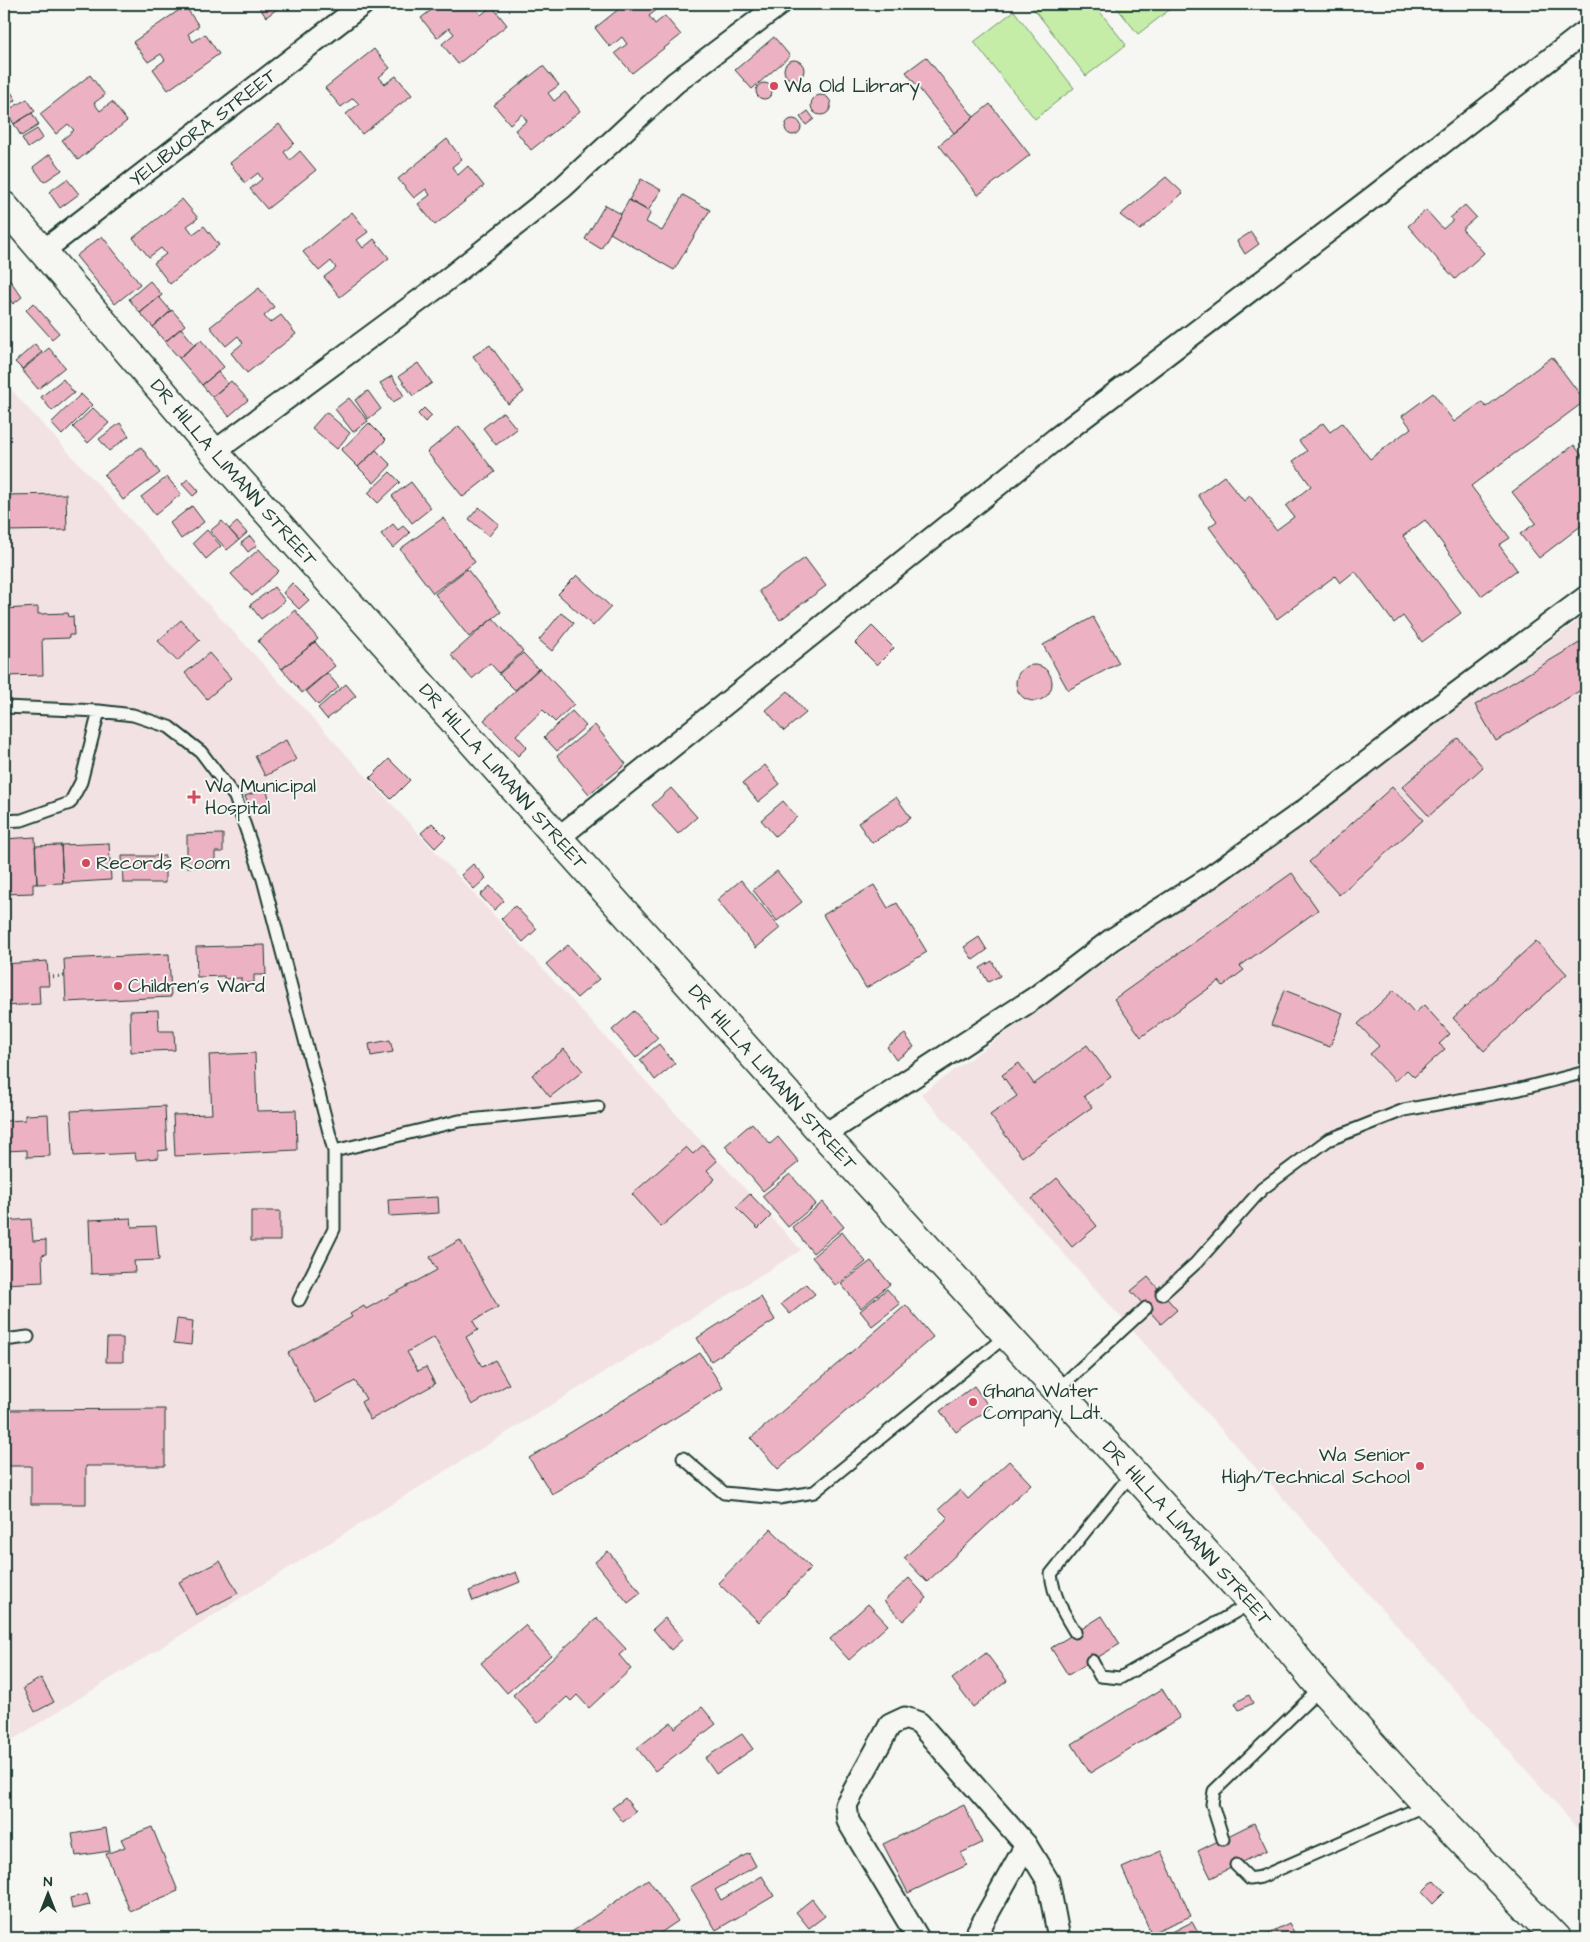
<svg xmlns="http://www.w3.org/2000/svg" width="1590" height="1942" font-family="'Architects Daughter',sans-serif">
	<style>
		.built { fill: #f3e2e4 }
		.green { fill: #c5eda8; stroke: #72956e }
		.building { fill: #ecb2c3; stroke: #1f3d34 }
		.lines { fill: none; stroke-linecap: round; stroke-linejoin: round }
		.lane-casing { stroke: #1f3d34; stroke-width: 15 }
		.street-casing { stroke: #1f3d34; stroke-width: 25 }
		.highway-casing { stroke: #1f3d34; stroke-width: 31 }
		.path { stroke: #1f3d34; stroke-width: 3; stroke-dasharray: 1 4; stroke-linecap: butt }
		.lane { stroke: #f6f6f2; stroke-width: 11 }
		.street { stroke: #f6f6f2; stroke-width: 21 }
		.highway { stroke: #f6f6f2; stroke-width: 28 }
		.poi-dot { fill: #d1495b; stroke: #f6f6f2; stroke-width: 2 }
		.labels { text-anchor: middle; dominant-baseline: central; stroke-width: 4; stroke-linejoin: round; paint-order: stroke }
		.poi-label { font-size: 19px; fill: #1f3d34; stroke: #f6f6f2; text-anchor: start }
		.street-label { font-size: 19px; fill: #1f3d34; stroke: #f6f6f2 }
	</style>
	<rect width="100%" height="100%" fill="#f6f6f2"/>
	<filter id="ink" filterUnits="userSpaceOnUse"><feTurbulence type="fractalNoise" baseFrequency=".02" numOctaves="2"/><feDisplacementMap in="SourceGraphic" scale="10" xChannelSelector="R" yChannelSelector="G"/><feConvolveMatrix kernelMatrix="1 2 1 2 8 2 1 2 1" color-interpolation-filters="sRGB"/></filter>
	<g filter="url(#ink)">
		<path class="built" d="M 4,382 L 801,1250 L 4,1745 Z
			M 1586,615 L 1586,1837 L 921,1094 Z"/>
		<path class="green" d="M 1030,4 L 1094,4 L 1126,45 L 1086,76 Z
			M 1114,4 L 1177,4 L 1138,34 Z
			M 1014,11 L 1074,88 L 1035,119 L 974,42 Z"/>
		<path class="building" d="M 257,4 L 284,4 L 266,17 Z
			M 439,4 L 479,4 L 475,7 L 481,15 L 492,6 L 507,25 L 458,64 L 442,44 L 454,34 L 449,28 L 437,38 L 421,18 Z
			M 625,4 L 656,4 L 659,8 L 649,16 L 655,24 L 665,16 L 681,35 L 632,73 L 615,53 L 627,44 L 622,37 L 610,47 L 595,28 Z
			M 185,6 L 199,26 L 188,34 L 193,42 L 205,34 L 219,54 L 168,90 L 153,69 L 165,60 L 161,54 L 148,62 L 133,42 Z
			M 774,37 L 790,56 L 752,89 L 735,70 Z
			M 374,49 L 390,68 L 379,77 L 385,84 L 396,76 L 412,95 L 362,134 L 346,114 L 359,104 L 353,98 L 341,107 L 325,88 Z
			M 926,57 L 974,117 L 954,133 L 906,72 Z
			M784 70a10 10 0 1 1 20 0a10 10 0 1 1-20 0Z
			M 543,66 L 559,85 L 548,93 L 554,101 L 565,92 L 580,111 L 531,150 L 515,130 L 527,121 L 522,114 L 510,124 L 494,105 Z
			M 90,75 L 105,95 L 94,103 L 100,111 L 112,102 L 127,121 L 78,160 L 62,140 L 74,130 L 68,124 L 56,134 L 40,114 Z
			M756 91a8 8 0 1 1 16 0a8 8 0 1 1-16 0Z
			M 6,84 L 16,100 L 4,107 L 4,85 Z
			M811 105a10 10 0 1 1 20 0a10 10 0 1 1-20 0Z
			M 27,99 L 35,111 L 14,124 L 6,111 Z
			M 990,104 L 1030,155 L 978,195 L 939,145 Z
			M 808,111 L 814,119 L 806,125 L 800,117 Z
			M 32,113 L 39,125 L 21,136 L 14,124 Z
			M785 127a8 8 0 1 1 16 0a8 8 0 1 1-16 0Z
			M 279,124 L 294,143 L 284,152 L 290,160 L 300,151 L 316,170 L 267,209 L 250,189 L 262,179 L 258,173 L 245,183 L 230,163 Z
			M 37,129 L 43,138 L 28,148 L 22,138 Z
			M 447,139 L 462,159 L 452,167 L 458,175 L 468,166 L 484,186 L 435,225 L 418,204 L 430,195 L 426,189 L 414,198 L 398,179 Z
			M 50,154 L 62,170 L 44,182 L 33,167 Z
			M 1166,177 L 1183,193 L 1140,230 L 1120,215 Z
			M 67,179 L 79,194 L 60,208 L 49,192 Z
			M 641,179 L 661,190 L 648,211 L 629,200 Z
			M 683,195 L 710,210 L 674,270 L 610,233 L 629,200 L 651,212 L 646,222 L 662,231 Z
			M 182,199 L 198,218 L 187,226 L 193,234 L 204,226 L 219,245 L 170,284 L 154,263 L 166,254 L 161,248 L 149,257 L 133,238 Z
			M 605,205 L 621,214 L 601,249 L 585,239 Z
			M 1465,205 L 1476,217 L 1462,229 L 1484,253 L 1455,279 L 1408,226 L 1426,210 L 1443,229 L 1453,220 L 1450,218 Z
			M 352,212 L 368,232 L 357,240 L 363,248 L 374,239 L 389,258 L 340,297 L 324,277 L 336,268 L 331,261 L 319,271 L 303,252 Z
			M 1251,232 L 1259,244 L 1245,254 L 1237,241 Z
			M 102,236 L 140,284 L 115,304 L 76,256 Z
			M 9,279 L 22,297 L 13,304 L 4,292 L 4,283 Z
			M 150,281 L 162,295 L 140,313 L 129,299 Z
			M 259,288 L 274,307 L 264,316 L 270,323 L 281,315 L 296,334 L 247,373 L 231,353 L 243,343 L 238,336 L 226,346 L 210,327 Z
			M 159,297 L 171,311 L 153,327 L 140,313 Z
			M 33,303 L 59,333 L 52,339 L 26,310 Z
			M 172,310 L 185,325 L 165,342 L 153,327 Z
			M 181,328 L 195,345 L 179,358 L 165,342 Z
			M 201,340 L 224,367 L 202,385 L 179,358 Z
			M 35,344 L 42,352 L 22,369 L 15,362 Z
			M 490,345 L 524,392 L 508,404 L 473,356 Z
			M 49,348 L 65,367 L 38,389 L 22,370 Z
			M 1552,357 L 1585,401 L 1471,486 L 1510,538 L 1499,545 L 1517,570 L 1481,596 L 1425,520 L 1403,536 L 1461,613 L 1422,642 L 1403,616 L 1394,623 L 1355,571 L 1340,583 L 1335,576 L 1277,619 L 1209,527 L 1217,521 L 1198,495 L 1224,476 L 1244,501 L 1250,496 L 1276,530 L 1294,517 L 1286,506 L 1311,486 L 1293,461 L 1307,451 L 1299,441 L 1323,423 L 1330,432 L 1342,423 L 1370,459 L 1411,428 L 1402,416 L 1433,393 L 1454,422 L 1482,402 L 1486,407 Z
			M 418,363 L 432,383 L 413,396 L 399,376 Z
			M 218,372 L 228,384 L 212,397 L 202,385 Z
			M 392,376 L 404,396 L 393,402 L 380,383 Z
			M 63,379 L 74,393 L 52,411 L 41,397 Z
			M 231,381 L 248,400 L 229,416 L 212,397 Z
			M 368,391 L 381,409 L 368,419 L 355,400 Z
			M 81,394 L 92,405 L 62,435 L 51,423 Z
			M 349,398 L 368,421 L 353,432 L 335,409 Z
			M 93,408 L 109,423 L 88,443 L 73,427 Z
			M 424,408 L 432,416 L 425,422 L 418,414 Z
			M 326,412 L 350,433 L 337,449 L 312,428 Z
			M 503,412 L 517,429 L 496,445 L 483,428 Z
			M 120,423 L 129,436 L 109,451 L 99,439 Z
			M 369,423 L 386,440 L 358,467 L 341,450 Z
			M 459,426 L 495,472 L 463,497 L 427,452 Z
			M 1574,445 L 1586,461 L 1586,522 L 1539,558 L 1520,534 L 1536,523 L 1512,492 Z
			M 141,447 L 160,473 L 123,500 L 104,475 Z
			M 376,450 L 391,465 L 374,483 L 358,467 Z
			M 390,472 L 400,482 L 378,503 L 368,493 Z
			M 167,477 L 181,494 L 155,515 L 141,497 Z
			M 188,479 L 199,491 L 193,496 L 182,484 Z
			M 411,482 L 431,508 L 412,523 L 392,496 Z
			M 66,494 L 67,530 L 4,531 L 4,495 Z
			M 192,506 L 204,522 L 181,539 L 170,523 Z
			M 479,507 L 499,524 L 489,536 L 469,519 Z
			M 443,518 L 475,562 L 433,593 L 400,549 Z
			M 222,521 L 239,540 L 227,550 L 210,531 Z
			M 237,522 L 247,533 L 239,540 L 229,529 Z
			M 393,524 L 398,530 L 403,526 L 410,533 L 393,548 L 381,534 Z
			M 207,530 L 221,546 L 206,559 L 193,543 Z
			M 250,536 L 257,545 L 248,552 L 241,543 Z
			M 259,549 L 279,571 L 252,596 L 231,574 Z
			M 805,558 L 826,586 L 780,620 L 759,591 Z
			M 467,569 L 501,612 L 469,637 L 435,594 Z
			M 577,575 L 611,607 L 593,626 L 558,594 Z
			M 292,583 L 309,600 L 299,609 L 283,593 Z
			M 274,587 L 285,601 L 261,619 L 250,605 Z
			M 38,607 L 38,614 L 68,613 L 69,617 L 73,616 L 74,635 L 69,635 L 69,638 L 42,639 L 43,675 L 4,676 L 4,609 Z
			M 295,610 L 318,639 L 282,669 L 258,641 Z
			M 561,613 L 574,623 L 552,651 L 539,640 Z
			M 1093,617 L 1119,663 L 1068,690 L 1043,645 Z
			M 493,618 L 523,651 L 499,673 L 490,663 L 472,679 L 451,655 Z
			M 181,620 L 200,640 L 177,661 L 158,641 Z
			M 872,626 L 894,648 L 877,665 L 855,643 Z
			M 1586,639 L 1586,687 L 1496,741 L 1475,705 Z
			M 315,642 L 335,666 L 302,693 L 282,669 Z
			M 209,653 L 231,678 L 207,699 L 185,673 Z
			M 523,653 L 538,669 L 515,690 L 499,674 Z
			M1016 683a18 18 0 1 1 36 0a18 18 0 1 1-36 0Z
			M 540,668 L 574,704 L 555,722 L 543,710 L 516,735 L 527,747 L 518,756 L 484,720 Z
			M 327,673 L 339,687 L 318,705 L 306,691 Z
			M 346,684 L 356,696 L 327,719 L 318,708 Z
			M 788,691 L 806,713 L 784,731 L 766,710 Z
			M 572,711 L 586,726 L 557,751 L 544,737 Z
			M 595,725 L 626,764 L 589,794 L 557,756 Z
			M 1458,738 L 1483,767 L 1429,816 L 1402,787 Z
			M 286,740 L 296,760 L 265,776 L 255,756 Z
			M 389,759 L 410,780 L 391,799 L 370,778 Z
			M 765,765 L 780,784 L 758,802 L 743,783 Z
			M 1392,787 L 1423,820 L 1339,895 L 1309,862 Z
			M 671,788 L 697,817 L 678,834 L 652,805 Z
			M 266,789 L 271,803 L 250,810 L 245,796 Z
			M 896,797 L 911,818 L 872,843 L 858,823 Z
			M 783,801 L 797,817 L 775,836 L 761,820 Z
			M 432,823 L 446,837 L 435,848 L 421,833 Z
			M 223,834 L 223,852 L 215,852 L 215,867 L 187,867 L 187,835 Z
			M 35,837 L 37,884 L 33,884 L 33,893 L 4,894 L 4,839 Z
			M 109,843 L 111,880 L 63,883 L 61,845 Z
			M 61,845 L 63,883 L 37,884 L 35,846 Z
			M 122,856 L 165,856 L 165,883 L 123,883 Z
			M 473,864 L 486,878 L 474,889 L 461,875 Z
			M 777,871 L 802,902 L 777,921 L 753,890 Z
			M 1292,873 L 1318,910 L 1240,966 L 1244,970 L 1223,986 L 1219,981 L 1141,1037 L 1114,999 Z
			M 741,880 L 780,928 L 756,948 L 717,900 Z
			M 874,885 L 888,908 L 897,903 L 927,952 L 866,988 L 823,915 Z
			M 490,886 L 504,901 L 494,910 L 480,895 Z
			M 515,906 L 537,929 L 523,942 L 501,919 Z
			M 979,937 L 987,950 L 973,960 L 964,947 Z
			M 1536,941 L 1567,974 L 1484,1051 L 1453,1018 Z
			M 265,945 L 266,975 L 254,975 L 254,983 L 241,983 L 241,978 L 224,979 L 224,976 L 197,977 L 196,947 Z
			M 568,945 L 599,979 L 577,998 L 546,964 Z
			M 169,954 L 171,997 L 66,1002 L 64,959 Z
			M 47,961 L 49,986 L 39,986 L 40,1004 L 4,1006 L 4,964 Z
			M 992,961 L 1000,976 L 988,982 L 980,968 Z
			M 1284,990 L 1343,1013 L 1330,1047 L 1271,1025 Z
			M 1394,990 L 1415,1013 L 1424,1005 L 1450,1034 L 1439,1044 L 1445,1049 L 1414,1077 L 1407,1070 L 1395,1081 L 1370,1054 L 1379,1046 L 1358,1024 Z
			M 158,1010 L 159,1031 L 174,1031 L 175,1050 L 131,1052 L 130,1011 Z
			M 634,1011 L 658,1038 L 636,1058 L 612,1030 Z
			M 905,1034 L 914,1047 L 896,1060 L 887,1047 Z
			M 390,1040 L 393,1052 L 371,1056 L 369,1044 Z
			M 659,1044 L 675,1064 L 655,1080 L 640,1060 Z
			M 1087,1045 L 1111,1077 L 1084,1096 L 1092,1107 L 1022,1157 L 990,1115 L 1017,1096 L 1002,1075 L 1019,1063 L 1034,1084 Z
			M 564,1049 L 583,1071 L 550,1097 L 532,1075 Z
			M 255,1053 L 257,1111 L 296,1110 L 297,1150 L 175,1156 L 173,1115 L 212,1114 L 209,1055 Z
			M 165,1106 L 167,1150 L 158,1151 L 158,1158 L 136,1160 L 135,1153 L 74,1156 L 71,1111 Z
			M 48,1114 L 50,1156 L 27,1157 L 27,1150 L 4,1151 L 4,1121 L 25,1120 L 25,1115 Z
			M 752,1123 L 770,1144 L 778,1137 L 799,1162 L 763,1191 L 725,1146 Z
			M 703,1145 L 717,1161 L 707,1170 L 715,1179 L 661,1227 L 632,1194 L 686,1147 L 693,1154 Z
			M 790,1174 L 816,1204 L 788,1227 L 762,1196 Z
			M 1057,1178 L 1097,1226 L 1072,1247 L 1032,1199 Z
			M 750,1194 L 771,1216 L 758,1229 L 736,1207 Z
			M 438,1197 L 439,1213 L 389,1216 L 388,1200 Z
			M 823,1202 L 844,1227 L 813,1253 L 792,1227 Z
			M 251,1211 L 280,1211 L 280,1241 L 251,1241 Z
			M 131,1218 L 132,1227 L 156,1226 L 159,1260 L 134,1261 L 135,1272 L 91,1274 L 89,1220 Z
			M 31,1219 L 33,1241 L 46,1240 L 46,1254 L 42,1255 L 43,1282 L 4,1284 L 4,1221 Z
			M 842,1232 L 866,1262 L 836,1286 L 812,1257 Z
			M 460,1240 L 498,1307 L 473,1321 L 478,1330 L 466,1337 L 482,1367 L 495,1360 L 509,1384 L 472,1405 L 434,1337 L 407,1352 L 418,1371 L 426,1367 L 435,1384 L 370,1420 L 361,1402 L 366,1399 L 355,1381 L 316,1403 L 288,1353 L 352,1317 L 350,1314 L 364,1306 L 366,1309 L 437,1270 L 430,1257 Z
			M 871,1261 L 890,1284 L 861,1308 L 841,1284 Z
			M 1148,1277 L 1177,1310 L 1161,1324 L 1131,1291 Z
			M 806,1284 L 815,1294 L 790,1314 L 781,1304 Z
			M 887,1289 L 900,1304 L 872,1326 L 860,1311 Z
			M 761,1297 L 775,1320 L 711,1361 L 697,1338 Z
			M 906,1305 L 933,1337 L 778,1469 L 751,1438 Z
			M 177,1319 L 193,1321 L 191,1345 L 174,1343 Z
			M 107,1338 L 123,1338 L 123,1362 L 106,1362 Z
			M 700,1353 L 723,1388 L 552,1494 L 529,1458 Z
			M 974,1386 L 990,1408 L 956,1432 L 940,1411 Z
			M 165,1409 L 165,1466 L 86,1466 L 86,1504 L 31,1504 L 31,1466 L 4,1466 L 4,1410 Z
			M 1009,1461 L 1031,1484 L 927,1582 L 904,1558 L 948,1518 L 939,1509 L 960,1490 L 968,1499 Z
			M 771,1529 L 811,1568 L 759,1622 L 718,1583 Z
			M 608,1551 L 641,1593 L 628,1603 L 595,1562 Z
			M 220,1561 L 238,1593 L 196,1615 L 179,1582 Z
			M 516,1572 L 520,1582 L 473,1601 L 469,1591 Z
			M 909,1578 L 927,1598 L 903,1621 L 884,1601 Z
			M 868,1604 L 888,1625 L 849,1660 L 830,1639 Z
			M 1102,1616 L 1120,1644 L 1068,1675 L 1051,1648 Z
			M 597,1618 L 626,1649 L 619,1655 L 631,1669 L 589,1708 L 577,1695 L 571,1701 L 567,1697 L 538,1723 L 513,1695 Z
			M 665,1618 L 683,1639 L 671,1650 L 653,1629 Z
			M 525,1625 L 551,1655 L 507,1693 L 481,1663 Z
			M 986,1653 L 1007,1681 L 973,1707 L 952,1679 Z
			M 41,1678 L 54,1702 L 35,1712 L 23,1688 Z
			M 1162,1689 L 1180,1718 L 1090,1773 L 1072,1744 Z
			M 1249,1695 L 1253,1703 L 1239,1710 L 1235,1703 Z
			M 702,1707 L 716,1724 L 655,1771 L 637,1748 L 671,1722 L 675,1728 Z
			M 742,1734 L 753,1749 L 716,1774 L 705,1758 Z
			M 625,1798 L 636,1812 L 623,1822 L 612,1808 Z
			M 964,1805 L 982,1843 L 961,1853 L 967,1865 L 908,1893 L 883,1844 Z
			M 1254,1823 L 1267,1850 L 1211,1878 L 1198,1851 Z
			M 152,1827 L 178,1891 L 130,1911 L 106,1854 L 125,1847 L 121,1839 Z
			M 106,1828 L 110,1851 L 76,1856 L 72,1834 Z
			M 1161,1851 L 1191,1916 L 1151,1933 L 1122,1868 Z
			M 749,1853 L 756,1866 L 715,1890 L 721,1900 L 762,1876 L 774,1896 L 716,1930 L 690,1887 Z
			M 648,1879 L 678,1921 L 653,1938 L 563,1938 Z
			M 1434,1880 L 1445,1892 L 1433,1904 L 1422,1892 Z
			M 87,1894 L 90,1905 L 72,1909 L 70,1898 Z
			M 812,1899 L 825,1916 L 809,1928 L 796,1912 Z
			M 1192,1922 L 1201,1938 L 1160,1938 Z
			M 1289,1923 L 1297,1938 L 1259,1938 Z"/>
		<g class="lines">
			<defs>
				<path id="lane" d="M 4,707 L 99,711 L 133,715 L 169,727 L 201,752 L 235,797 L 263,879 L 334,1151 L 334,1229 L 299,1300
					M 4,821 L 22,820 L 70,803 L 81,782 L 99,711
					M 334,1151 L 459,1121 L 598,1107
					M 1162,1294 L 1196,1263 L 1262,1189 L 1328,1140 L 1404,1110 L 1520,1089 L 1586,1072
					M 4,1340 L 28,1337
					M 1056,1391 L 1146,1308
					M 683,1458 L 724,1493 L 779,1498 L 814,1492 L 1007,1335
					M 1075,1632 C 1063,1612 1054,1598 1051,1574 L 1132,1473
					M 1092,1661 L 1100,1676 L 1120,1678 L 1251,1603
					M 1223,1839 L 1212,1804 L 1214,1791 L 1321,1688
					M 1236,1865 L 1250,1879 L 1261,1877 L 1426,1805"/>
				<g id="street">
					<path id="s1" d="M 43,251 L 363,4"/>
					<path d="M 214,452 L 439,286 L 562,188 L 675,83 L 780,4"/>
					<path d="M 558,838 L 1058,437 L 1377,194 L 1586,31"/>
					<path d="M 824,1135 L 1036,997 L 1111,940 L 1209,878 L 1305,810 L 1442,704 L 1586,597"/>
					<path d="M 918,1938 L 848,1821 L 846,1805 L 890,1725 L 905,1718 L 919,1723 L 1026,1845 L 1048,1881 L 1058,1933 L 1056,1938"/>
					<path d="M 974,1938 L 1026,1845"/>
				</g>
				<g id="highway">
					<path id="s2" d="M 4,206 L 214,452 L 558,838 L 824,1135 L 1251,1602 L 1321,1688 L 1427,1805 L 1556,1938"/>
				</g>
			</defs>
			<use href="#lane" class="lane-casing"/>
			<use href="#street" class="street-casing"/>
			<use href="#highway" class="highway-casing"/>
			<path class="path" d="M 48,977 L 65,976"/>
			<use href="#lane" class="lane"/>
			<use href="#street" class="street"/>
			<use href="#highway" class="highway"/>
		</g>
	</g>
	<g class="poi-dot">
		<circle cx="774" cy="86" r="5"/>
		<path d="M191.5 789.5h5v5h5v5h-5v5h-5v-5h-5v-5h5z"/>
		<circle cx="86" cy="863" r="5"/>
		<circle cx="118" cy="986" r="5"/>
		<circle cx="973" cy="1402" r="5"/>
		<circle cx="1420" cy="1466" r="5"/>
	</g>
	<g class="labels">
		<g class="poi-label">
			<text x="784" y="86">Wa Old Library</text>
			<text x="205" y="786">Wa Municipal<tspan x="205" dy="22">Hospital</tspan></text>
			<text x="96" y="863">Records Room</text>
			<text x="128" y="986">Children's Ward</text>
			<text x="983" y="1391">Ghana Water<tspan x="983" dy="22">Company Ldt.</tspan></text>
			<text x="1410" y="1455" text-anchor="end">Wa Senior<tspan x="1410" dy="22">High/Technical School</tspan></text>
		</g>
		<g class="street-label">
			<text stroke="none"><textPath href="#s1" startOffset="202">YELIBUORA STREET</textPath></text>
			<text stroke="none"><textPath href="#s2" startOffset="352">DR HILLA LIMANN STREET</textPath></text>
			<text stroke="none"><textPath href="#s2" startOffset="758">DR HILLA LIMANN STREET</textPath></text>
			<text stroke="none"><textPath href="#s2" startOffset="1162">DR HILLA LIMANN STREET</textPath></text>
			<text stroke="none"><textPath href="#s2" startOffset="1778">DR HILLA LIMANN STREET</textPath></text>
		</g>
	</g>
	<rect width="1590" height="1942" fill="none" stroke="#f6f6f2" stroke-width="20"/>
	<rect x="10" y="10" width="1570" height="1922" fill="none" stroke="#1f3d34" stroke-width="2" filter="url(#ink)"/>
	<g transform="translate(48 1894)" stroke="#f6f6f2" stroke-width="4" paint-order="stroke">
	<path d="M0-4L9 19L0 12L-9 19Z" fill="#1f3d34"/>
	<text y="-8" font-size="14" font-weight="bold" text-anchor="middle" fill="#1f3d34">N</text>
	</g>
</svg>
